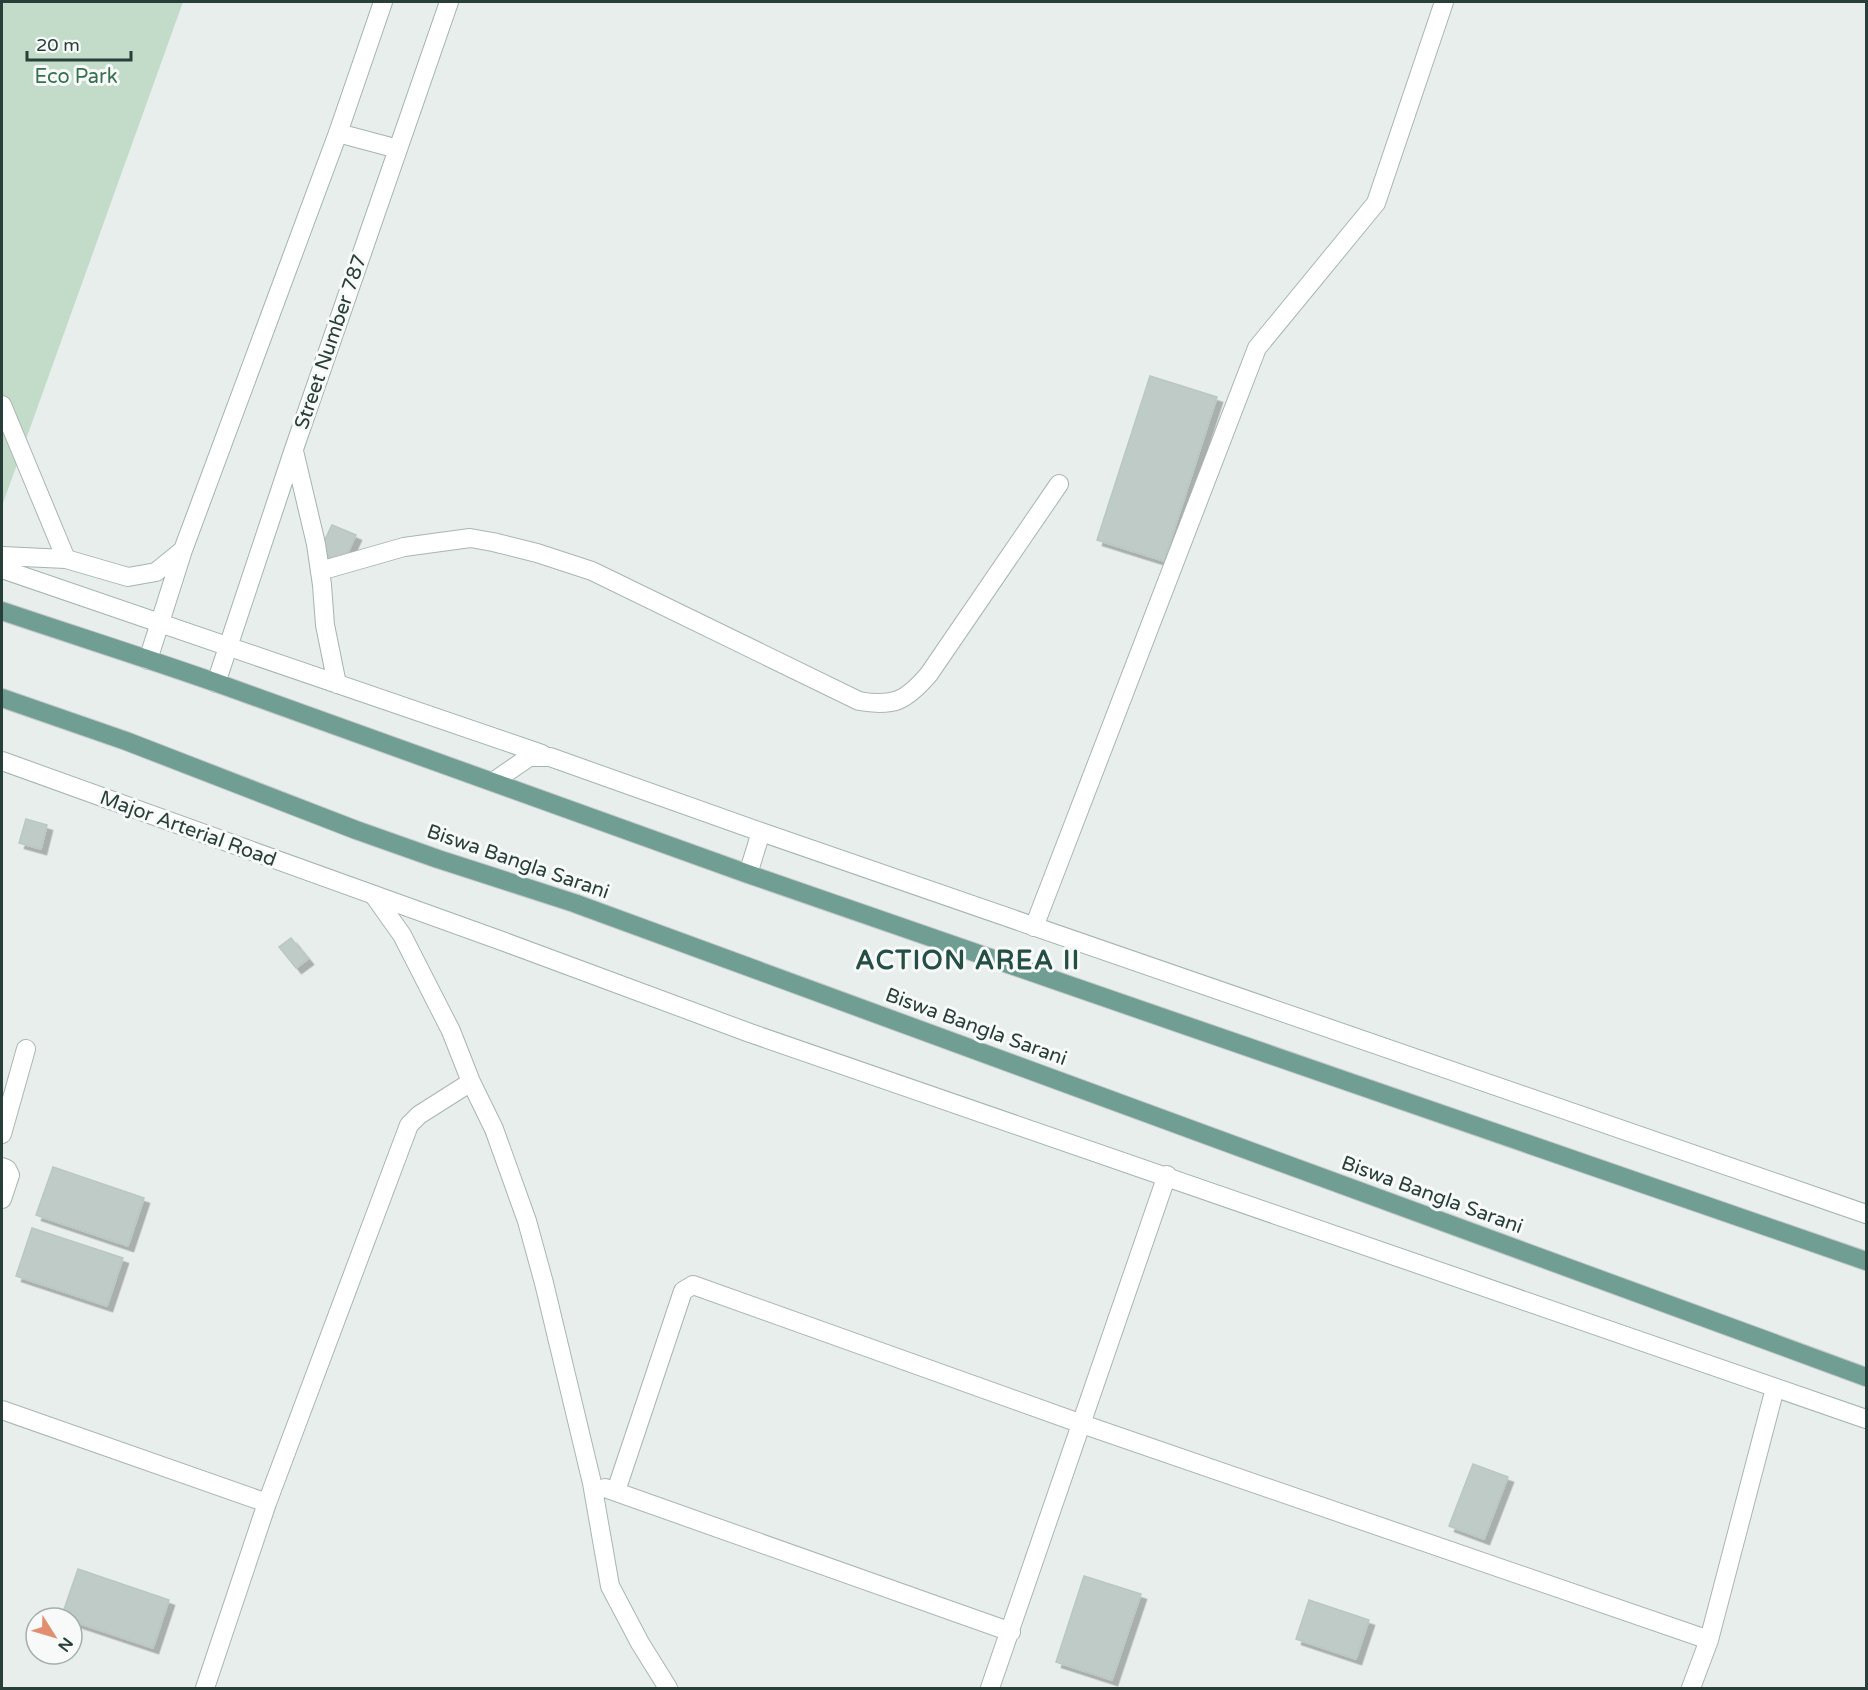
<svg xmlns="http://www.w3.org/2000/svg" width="1868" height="1690" font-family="'Varela Round',sans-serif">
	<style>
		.green { fill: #c3dcca }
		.building { fill: #bfcbc7; stroke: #bac7c2; stroke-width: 1.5; filter: url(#shadow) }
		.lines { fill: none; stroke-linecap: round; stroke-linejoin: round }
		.lane-casing { stroke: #aab6b2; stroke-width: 20 }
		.street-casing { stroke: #aab6b2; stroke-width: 20 }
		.secondary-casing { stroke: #a4b5af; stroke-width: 20 }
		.primary-casing { stroke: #c3c9c8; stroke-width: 20 }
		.lane { stroke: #fff; stroke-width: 18 }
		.street { stroke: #fff; stroke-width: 18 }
		.secondary { stroke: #fff; stroke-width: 18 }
		.primary { stroke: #719e93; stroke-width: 18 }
		.labels { text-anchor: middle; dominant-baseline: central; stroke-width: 6; stroke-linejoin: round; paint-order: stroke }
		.park-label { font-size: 20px; fill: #36704e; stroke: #f7faf9 }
		.street-label { font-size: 20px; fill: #283e39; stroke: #f7faf9 }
		.district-label { font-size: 26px; font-weight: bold; letter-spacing: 1.5px; fill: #254e45; stroke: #f7faf9 }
	</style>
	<defs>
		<filter id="shadow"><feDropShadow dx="5.5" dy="5.5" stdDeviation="0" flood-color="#0004"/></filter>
	</defs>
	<rect width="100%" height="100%" fill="#e7eeeb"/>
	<path class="green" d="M 2,2 L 183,2 L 2,506 Z"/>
	<path class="building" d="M 1150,376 L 1217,397 L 1164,561 L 1097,540 Z
		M 332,525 L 356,535 L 343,563 L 319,552 Z
		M 26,819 L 47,825 L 41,849 L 19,843 Z
		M 291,938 L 308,959 L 296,968 L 279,947 Z
		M 53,1167 L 144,1198 L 128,1246 L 36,1215 Z
		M 32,1228 L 123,1258 L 107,1306 L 16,1276 Z
		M 1473,1464 L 1508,1477 L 1484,1539 L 1449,1526 Z
		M 78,1569 L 169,1600 L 153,1648 L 72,1621 L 72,1618 L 61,1618 Z
		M 1084,1576 L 1141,1594 L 1112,1680 L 1056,1662 Z
		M 1309,1600 L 1369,1620 L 1356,1659 L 1296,1639 Z"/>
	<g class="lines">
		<defs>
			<path id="lane" d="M 2,405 L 66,559
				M 320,571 L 404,547 L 470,538 L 493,542 L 537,553 L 592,571 L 859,701 C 894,707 906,701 929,674 L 1059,484
				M 1034,927 L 1257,348 L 1376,203 L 1444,2"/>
			<path id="street" d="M 375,897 L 402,935 L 451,1031 L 471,1082 L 494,1129 L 527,1221 L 544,1283 L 592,1483 L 610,1586 L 640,1643 L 668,1688
				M 2,1134 L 26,1049
				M 2,1167 L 7,1169 L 10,1175 L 2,1199
				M 2,1410 L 267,1503
				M 605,1488 L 1011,1632
				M 616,1491 L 683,1291 L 693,1285 L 1082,1424 L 1709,1640
				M 205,1688 L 267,1503 L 409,1125 L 419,1115 L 471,1082
				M 990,1688 L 1167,1175
				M 1691,1688 L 1709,1640 L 1775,1388"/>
			<path id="secondary" d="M 338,133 L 398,149
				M 294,451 L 316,544 L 322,585 L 325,625 L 337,684
				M 2,556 L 66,559 L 128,577 L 156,572 L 183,550
				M 2,569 L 542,754
				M 148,660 L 183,550 L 338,133 L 383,2
				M 216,683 L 294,449 L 449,2
				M 2,761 L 502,941 L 750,1033 L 1866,1419
				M 493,782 L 529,757 L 550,757 L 761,832 L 1866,1214
				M 748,874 L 761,832"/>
			<path id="primary" d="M 2,611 C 73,635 146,658 217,683 C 395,746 571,812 748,874 L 1866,1261
				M 2,698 L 126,741 L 356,830 L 438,859 L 574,903 L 1866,1377"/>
		</defs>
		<use href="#lane" class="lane-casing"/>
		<use href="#street" class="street-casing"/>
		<use href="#secondary" class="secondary-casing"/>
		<use href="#primary" class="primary-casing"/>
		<use href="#lane" class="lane"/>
		<use href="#street" class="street"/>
		<use href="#secondary" class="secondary"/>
		<use href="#primary" class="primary"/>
	</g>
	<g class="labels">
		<g class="park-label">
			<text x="76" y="77">Eco Park</text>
		</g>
		<g class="street-label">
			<text transform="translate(331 342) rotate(-71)">Street Number 787</text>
			<text transform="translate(188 829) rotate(20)">Major Arterial Road</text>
			<text transform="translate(518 862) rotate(19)">Biswa Bangla Sarani</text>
			<text transform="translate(976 1027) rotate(20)">Biswa Bangla Sarani</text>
			<text transform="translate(1432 1195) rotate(20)">Biswa Bangla Sarani</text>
		</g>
		<g class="district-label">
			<text x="968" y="960">ACTION AREA II</text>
		</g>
	</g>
	<rect width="1868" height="1690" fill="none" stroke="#283e39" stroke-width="6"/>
	<g transform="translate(54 1636) rotate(127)"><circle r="28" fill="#f7faf9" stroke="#a4afac" stroke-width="1.5"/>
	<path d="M0-4.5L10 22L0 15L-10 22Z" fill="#e28f71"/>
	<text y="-9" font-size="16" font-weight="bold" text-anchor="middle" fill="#283e39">N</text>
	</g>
	<path d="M27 51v9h104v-9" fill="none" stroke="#283e39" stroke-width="3"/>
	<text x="36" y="51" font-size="18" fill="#283e39" stroke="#f7faf9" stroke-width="4.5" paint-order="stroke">20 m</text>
</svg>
